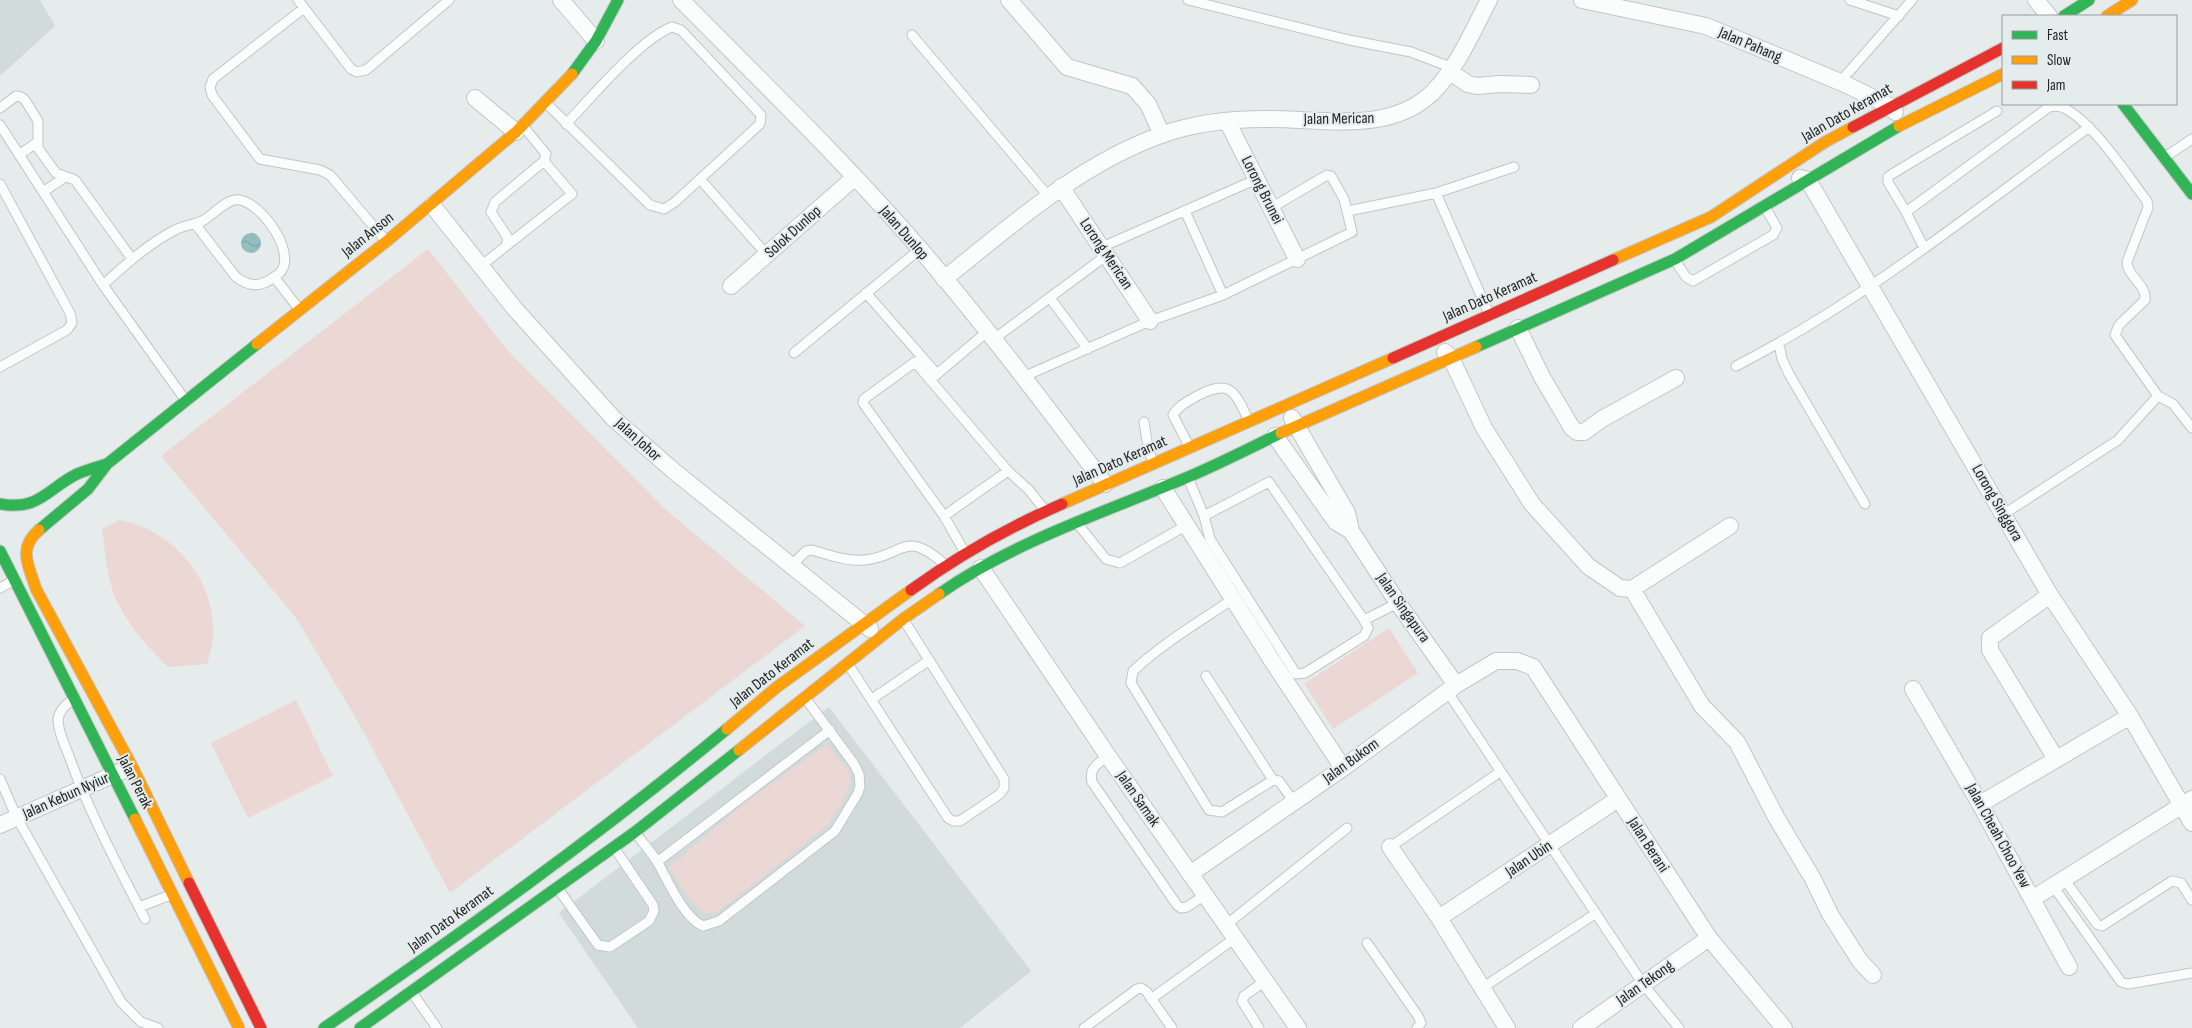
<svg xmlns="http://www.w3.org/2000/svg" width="2192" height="1028" font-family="'Sofia Sans Condensed',sans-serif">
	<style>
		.built { fill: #d1dbdb }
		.green { fill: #ebd7d3 }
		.water { fill: url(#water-waves) }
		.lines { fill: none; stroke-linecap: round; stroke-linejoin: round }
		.lane-casing { stroke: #c3c6c6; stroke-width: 11 }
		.street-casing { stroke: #c3c6c6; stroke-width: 18 }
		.fast-casing { stroke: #c3c6c6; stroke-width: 13 }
		.slow-casing { stroke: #c3c6c6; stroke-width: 13 }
		.jam-casing { stroke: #c3c6c6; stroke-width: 13 }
		.lane { stroke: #fbfcfc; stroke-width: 9 }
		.street { stroke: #fbfcfc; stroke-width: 16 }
		.fast { stroke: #30b455; stroke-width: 11 }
		.slow { stroke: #ff9f0a; stroke-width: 11 }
		.jam { stroke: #e5322d; stroke-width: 11 }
		.labels { text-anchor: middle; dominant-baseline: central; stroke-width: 4; stroke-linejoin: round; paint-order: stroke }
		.street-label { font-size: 16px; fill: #212424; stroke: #e5ecec }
	</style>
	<defs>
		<pattern id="water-waves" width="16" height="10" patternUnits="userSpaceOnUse" patternTransform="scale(1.25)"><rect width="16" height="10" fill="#93bec0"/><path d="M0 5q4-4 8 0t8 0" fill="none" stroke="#7ea3a5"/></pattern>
	</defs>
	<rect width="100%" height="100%" fill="#e6ebeb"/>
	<path class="built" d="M 0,0 L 40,0 L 55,26 L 0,76 Z
		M 829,707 L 1031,971 L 960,1028 L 638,1028 L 559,913 Z"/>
	<path class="green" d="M 428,249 L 508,351 L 666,510 L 805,626 L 450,893 L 357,720 L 296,618 L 161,456 Z
		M 120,520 C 175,531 217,581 213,638 C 213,646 209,656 207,664 L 168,667 C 150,649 132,630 120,607 C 107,584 106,554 102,529 Z
		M 1389,628 L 1418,673 L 1333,729 L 1304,684 Z
		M 296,700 L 333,776 L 248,818 L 211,743 Z
		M 827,744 L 848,771 L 851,781 L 846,795 L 828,825 L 720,910 L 708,914 L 697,908 L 668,868 L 749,800 Z"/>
	<path class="water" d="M241 243a10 10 0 1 1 20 0a10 10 0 1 1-20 0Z"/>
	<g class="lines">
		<defs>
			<path id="lane" d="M 298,0 L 351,69 L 357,72 L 366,70 L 449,0
				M 1188,0 L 1349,40 L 1411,52 L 1453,68
				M 1850,0 L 1899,16
				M 304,8 L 213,79 L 210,87 L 212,95 L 260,159 L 320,170 L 330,175 L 386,241
				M 912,35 L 1049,197
				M 1840,82 L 1912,0
				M 546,103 L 650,205 L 664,209 L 675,202 L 760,124 L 761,115 L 681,30 L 672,27 C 640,39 591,98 566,124
				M 0,108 L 16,96 L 21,97 L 25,100 L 38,121 L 38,148 L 56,173 L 75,180 L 132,259
				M 1997,111 L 1892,174 L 1888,177 L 1888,182 L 1906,212 L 2049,107 C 2054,106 2059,106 2064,108 C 2094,123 2126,174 2147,201 L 2148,208 L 2145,215 L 2127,262 C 2127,277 2147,284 2145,300 L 2119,325 L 2115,335 L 2158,396
				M 0,125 L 103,285
				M 19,155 L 36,143
				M 2165,157 L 2192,139
				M 700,179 L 767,255
				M 0,184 L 70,313 L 72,323 L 67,330 L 0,367
				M 43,192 L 65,177
				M 1436,193 L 1489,314
				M 1185,211 L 1223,295
				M 1348,211 L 1436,193 L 1514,167
				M 1906,212 L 1924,248
				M 506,246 L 572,194 L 544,161
				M 1102,247 L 1257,179
				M 1676,262 L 1686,277 L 1693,281 L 1773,235 L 1777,228 L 1765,207
				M 481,266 L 506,246 L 508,238 L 491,212 L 495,202 L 544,161 L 546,154 L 523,126
				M 274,277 L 300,310
				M 866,293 L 937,374 L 930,380
				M 1050,298 L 1088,349
				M 994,339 L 1107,255
				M 1779,344 L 1782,359 L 1789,374 L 1865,504
				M 794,353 L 920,249
				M 1736,366 C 1863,301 1974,211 2089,127
				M 937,374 L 988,331
				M 1023,377 L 1150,321 L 1223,295 L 1352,232 L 1344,199 L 1331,176 L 1327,175 L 1271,208
				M 186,401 L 103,285 C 125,265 148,244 175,230 C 184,225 195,225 204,220 C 214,214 223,202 235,200 C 257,197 295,248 282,270 C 279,275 272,278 268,281 C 256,288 246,284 236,277 L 195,224
				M 1144,422 L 1147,441 L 1152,461
				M 1189,446 L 1173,415 C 1179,405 1187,402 1197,396 C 1230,379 1234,390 1248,419
				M 1189,480 L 1204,516 L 1269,482 L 1364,620 L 1398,603
				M 2004,514 L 2118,440 L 2158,396 L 2173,404 L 2192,428
				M 944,516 L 863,403 L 864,399 L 915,362 L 1008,471 L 1029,490 L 1044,509
				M 1204,516 L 1210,539 L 1296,674 L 1305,673 L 1364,636 L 1368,628 L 1364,620
				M 1077,523 L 1106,559 L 1120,563 L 1187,525
				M 964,551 L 944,516 L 1008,471
				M 792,565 L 806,551 L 812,550 C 829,555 848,562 865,560 C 904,556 904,529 943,563
				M 0,588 L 13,581
				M 1233,599 C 1199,622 1163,643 1133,671 L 1131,683 L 1209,810 L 1222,812 L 1273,780 L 1279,781 L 1294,802
				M 848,664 L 948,818 L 953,821 L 960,821 L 1000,794 L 1004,788 L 1004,779 L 905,622
				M 1206,676 L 1273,780
				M 1447,691 L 1643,984 L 1679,1028
				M 74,699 C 66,704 59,710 58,720 C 58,732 65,745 69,756 C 89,812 118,866 145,919
				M 872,699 L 928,661
				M 1108,756 C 1097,764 1089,768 1092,782 L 1177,905 L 1181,908 L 1187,907 L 1205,895
				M 0,779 L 17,818 L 121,1002 L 141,1022 L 158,1028
				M 637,835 C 644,844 652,853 658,863 C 668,881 684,918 703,926 L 719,921 L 835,831 L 858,793 L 860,786 L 859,774 L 854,764 L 806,699
				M 1390,847 L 1500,772
				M 657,862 L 830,730
				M 2064,879 L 2097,924 L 2102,926 L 2172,881 L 2181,883 L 2192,900
				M 2053,886 L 2121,982 L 2128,984 L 2192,973
				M 559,890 L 598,945 L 610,947 L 649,921 L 654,911 L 653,905 L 615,849
				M 139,907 L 173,894
				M 1226,925 L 1347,828
				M 1367,943 L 1418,1016 L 1421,1023 L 1417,1028
				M 1482,988 L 1595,914
				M 413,994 L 437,1028
				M 1151,999 L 1235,938
				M 1084,1028 L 1137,989 L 1141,988 L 1146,991 L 1172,1028
				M 1259,1028 L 1242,1001 L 1244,996 L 1265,981"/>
			<path id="street" d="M 561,0 L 596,41
				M 681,0 C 762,82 845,162 920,249 C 985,325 1045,405 1105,484
				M 1009,0 L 1067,67 L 1132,86 L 1148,104 L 1162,135
				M 1582,0 L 1706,26 L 1845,84 L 1890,106 L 1895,112
				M 2036,0 L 2049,16
				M 1450,72 L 1468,84 L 1477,86 L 1500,84 L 1531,85
				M 475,98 L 516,132
				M 1227,121 L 1297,259
				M 1800,178 L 1808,180 L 2050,595 L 2130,716 L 2192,823
				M 1061,187 L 1150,321
				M 432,205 L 515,309 L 614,419 L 675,472 L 870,629
				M 944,279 C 1012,225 1078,165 1161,135 C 1194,123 1229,119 1265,119 C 1320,118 1388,135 1432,93 C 1458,67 1472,32 1489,0
				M 731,286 L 855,177
				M 1518,328 L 1542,377 L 1572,428 L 1577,432 L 1584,432 L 1602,419 L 1676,378
				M 1445,352 L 1451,358 L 1484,428 L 1532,504 L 1588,566 L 1620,588 L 1632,589 L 1702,706 L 1737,742 L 1776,817 L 1813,879 L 1830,914 L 1860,961 L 1873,975
				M 1292,418 L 1347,513 L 1351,531 L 1398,603 L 1456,685
				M 1275,436 L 1336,522 L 1351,531
				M 1163,488 L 1271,659 L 1343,768
				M 981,568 L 1108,756 L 1298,1028
				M 1632,589 L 1730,526
				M 2050,595 L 1990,638 L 1990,650 L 2056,759
				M 1913,689 L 1980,804 L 2069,967
				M 1980,804 L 2130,716
				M 0,825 L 122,771
				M 1390,847 L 1439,918 L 1507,1028
				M 1190,874 L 1343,768 L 1456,685 L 1496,661 L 1517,661 L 1533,667 L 1709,938 L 1784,1028
				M 2032,899 L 2192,799
				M 1439,918 L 1618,799
				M 1581,1028 L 1709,938"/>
			<path id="fast" d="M 2064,16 L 2089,0
				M 572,74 L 596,41 L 618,0
				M 2123,104 L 2192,194
				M 1476,347 L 1675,259 L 1899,126
				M 0,504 C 39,511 47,489 77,474 C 86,470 97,467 107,464
				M 39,530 L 88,489 L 107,464 L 257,344
				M 0,551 L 135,819
				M 939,594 C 1015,541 1103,513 1188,477 C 1219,464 1250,448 1281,433
				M 324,1028 C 462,933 598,836 727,729
				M 360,1028 L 635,832 L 739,750"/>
			<path id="slow" d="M 2107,16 L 2132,0
				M 1899,126 L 2003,74
				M 1613,260 L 1711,217 L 1825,142 L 1853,127
				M 257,344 L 387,241 L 516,132 L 572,74
				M 1281,433 L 1476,347
				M 1062,504 L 1393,358
				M 39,530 C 17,549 29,566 36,589 L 133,768 L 189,883
				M 727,729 L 777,687 L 911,590
				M 739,750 L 903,619 L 939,594
				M 135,819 L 239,1028"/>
			<path id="jam" d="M 1853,127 L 2003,48
				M 1393,358 L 1613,260
				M 911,590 C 958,556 1009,527 1062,504
				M 189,883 L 261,1028"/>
		</defs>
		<use href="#lane" class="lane-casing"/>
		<use href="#street" class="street-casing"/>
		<use href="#fast" class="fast-casing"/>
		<use href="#slow" class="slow-casing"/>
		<use href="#jam" class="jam-casing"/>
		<use href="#lane" class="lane"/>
		<use href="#street" class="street"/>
		<use href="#fast" class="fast"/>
		<use href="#slow" class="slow"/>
		<use href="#jam" class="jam"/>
	</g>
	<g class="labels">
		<g class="street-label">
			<text transform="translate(1750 45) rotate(23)">Jalan Pahang</text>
			<text transform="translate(1847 113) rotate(-30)">Jalan Dato Keramat</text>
			<text transform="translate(1339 119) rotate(-1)">Jalan Merican</text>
			<text transform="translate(1262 190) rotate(63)">Lorong Brunei</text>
			<text transform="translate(793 232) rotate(-42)">Solok Dunlop</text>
			<text transform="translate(904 233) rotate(49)">Jalan Dunlop</text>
			<text transform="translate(368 235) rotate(-39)">Jalan Anson</text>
			<text transform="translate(1106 254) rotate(56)">Lorong Merican</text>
			<text transform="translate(1490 297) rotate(-24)">Jalan Dato Keramat</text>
			<text transform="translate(638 440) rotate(42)">Jalan Johor</text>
			<text transform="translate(1120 461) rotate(-24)">Jalan Dato Keramat</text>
			<text transform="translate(1997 503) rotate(60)">Lorong Singgora</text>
			<text transform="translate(1403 608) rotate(55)">Jalan Singapura</text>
			<text transform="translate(772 673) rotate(-38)">Jalan Dato Keramat</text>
			<text transform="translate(1351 761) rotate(-36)">Jalan Bukom</text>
			<text transform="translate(135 782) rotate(63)">Jalan Perak</text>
			<text transform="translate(66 796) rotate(-24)">Jalan Kebun Nyiur</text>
			<text transform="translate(1138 799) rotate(55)">Jalan Samak</text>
			<text transform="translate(1998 836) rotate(61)">Jalan Cheah Choo Yew</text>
			<text transform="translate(1648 845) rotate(57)">Jalan Berani</text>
			<text transform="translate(1529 859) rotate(-34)">Jalan Ubin</text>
			<text transform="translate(451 919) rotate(-36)">Jalan Dato Keramat</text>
			<text transform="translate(1645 983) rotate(-35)">Jalan Tekong</text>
		</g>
	</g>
	<rect x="2002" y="15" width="175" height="90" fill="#e5ecec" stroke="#979c9c"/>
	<rect x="2012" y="31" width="25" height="8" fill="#30b455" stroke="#979c9c"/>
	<text x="2047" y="40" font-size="15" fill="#212424">Fast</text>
	<rect x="2012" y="56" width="25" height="8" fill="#ff9f0a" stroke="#979c9c"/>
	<text x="2047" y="65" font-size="15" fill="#212424">Slow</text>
	<rect x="2012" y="81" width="25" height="8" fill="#e5322d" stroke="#979c9c"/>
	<text x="2047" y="90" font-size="15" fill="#212424">Jam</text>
</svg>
